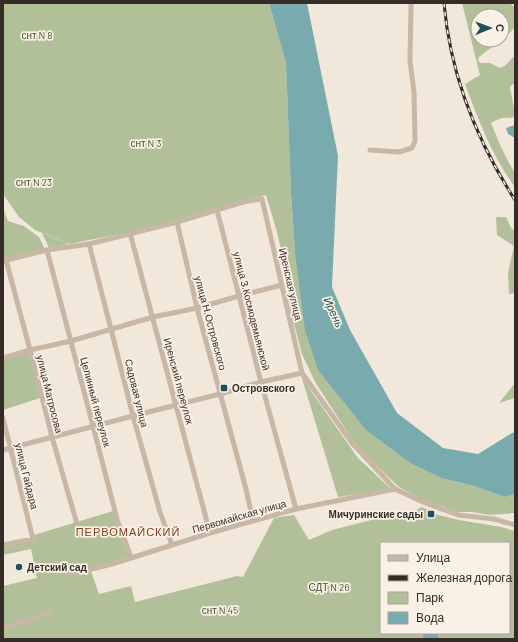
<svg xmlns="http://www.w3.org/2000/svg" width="518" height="642" font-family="Barlow,sans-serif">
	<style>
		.green { fill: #b2c09a }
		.water { fill: #79aaae }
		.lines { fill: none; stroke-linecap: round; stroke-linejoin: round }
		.street { stroke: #c9b7a6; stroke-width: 5 }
		.rail-casing { stroke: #352c27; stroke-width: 3 }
		.rail { stroke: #f9f1e6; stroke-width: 1.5; stroke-dasharray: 4.5; stroke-linecap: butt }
		.poi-dot { fill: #1c5157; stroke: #f9f1e6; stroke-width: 1.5 }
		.labels { text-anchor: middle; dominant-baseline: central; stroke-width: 3.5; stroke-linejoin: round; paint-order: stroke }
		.park-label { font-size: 10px; fill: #43532b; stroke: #f9f1e6 }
		.street-label { font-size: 10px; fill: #352c27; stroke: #f9f1e6 }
		.poi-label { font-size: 10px; font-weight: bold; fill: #352c27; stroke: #f9f1e6; text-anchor: start }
		.water-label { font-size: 11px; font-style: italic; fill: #1c5157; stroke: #f9f1e6 }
		.neighbourhood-label { font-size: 11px; letter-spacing: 1px; fill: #843b20; stroke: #f9f1e6 }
	</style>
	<rect width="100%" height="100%" fill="#f1e7da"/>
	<path class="green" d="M 3,3 L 269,3 L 286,63 L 291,193 L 295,253 L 367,431 L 410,463 L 441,478 L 474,486 L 505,497 L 515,494 L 515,513 L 490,515 L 472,512 L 454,512 L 442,506 L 428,503 L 399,487 L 377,466 L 351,439 L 348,433 L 315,382 L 302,354 L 290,309 L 285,267 L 277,232 L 266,195 L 176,221 L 129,232 L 70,244 L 35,230 L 19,217 L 3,194 Z
		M 462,3 L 509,3 L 515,7 C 515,22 518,32 502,36 L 502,16 L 478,16 L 478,40 L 493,40 L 492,47 L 479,57 L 478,60 L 480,63 L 490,63 L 500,68 C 509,65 508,60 515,56 L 515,86 L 513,84 L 510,87 L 515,114 L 512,118 C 504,117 498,118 491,123 L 500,145 L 509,163 L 515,173 L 515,187 C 492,156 478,119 465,84 L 480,75 Z
		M 3,208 L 8,221 L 24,226 L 39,237 L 45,249 L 3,259 Z
		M 496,217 L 506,217 L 511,228 L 515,231 L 515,293 L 509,294 L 508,273 L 514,246 L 497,235 Z
		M 42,233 L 69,244 L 49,248 Z
		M 29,352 L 40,398 L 3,410 L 3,360 Z
		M 301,375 L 313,394 L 358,458 L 391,489 L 338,497 Z
		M 515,383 L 515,398 L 499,403 Z
		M 421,507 L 426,509 L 438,515 L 459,520 L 501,527 L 515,531 L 515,639 L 438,639 L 439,633 L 509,633 L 509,543 L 381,543 L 381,633 L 424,633 L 422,639 L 3,639 L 3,586 L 37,578 L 31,549 L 3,555 L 3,547 L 35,540 L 34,535 L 113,511 L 130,556 L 91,571 L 99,594 L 131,586 L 135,602 L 237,576 L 243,577 L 274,518 L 294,515 L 309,540 L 332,530 L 395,514 L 411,514 Z"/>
	<path class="water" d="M 269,3 L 307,3 L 338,156 L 332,287 L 350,330 L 397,413 L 443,448 L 478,454 L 512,433 L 515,432 L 515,494 L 505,497 L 474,486 L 441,478 L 410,463 L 367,431 L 318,370 L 305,330 L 295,253 L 291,193 L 286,63 Z
		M 515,125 L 515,138 L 508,134 L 506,128 Z
		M 424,633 L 439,633 L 438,639 L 422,639 Z"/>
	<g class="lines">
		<path class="street" d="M 370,150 L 399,152 L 412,148 L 415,141 L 414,92 L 410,61 L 411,3
			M 217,210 L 261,382 L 296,509
			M 177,222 L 197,308 L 246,489 L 253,521
			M 130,233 L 210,533
			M 89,244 L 111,329 L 133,416 L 160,512 L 172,545
			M 47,250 L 93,426 L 117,519 L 131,557
			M 6,260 L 30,350 L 52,437 L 79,531
			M 3,261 L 47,250 L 89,244 L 177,222 L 243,202 L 262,199 L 302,373 L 352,443 L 395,489 L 423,502 L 458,515 L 494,519 L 515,525
			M 3,358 L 30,350 L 71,341 L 153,317 L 197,308 L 239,296 L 282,285
			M 3,418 L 33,539 L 3,545
			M 3,450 L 133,416 L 220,394 L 261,382 L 302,373
			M 68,575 L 112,564 L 210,533 L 296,509 L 395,489
			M 3,628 L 50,613"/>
		<defs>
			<path id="rail" d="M 444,3 C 450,73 477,141 515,200"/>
		</defs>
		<use href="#rail" class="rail-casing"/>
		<use href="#rail" class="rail"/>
	</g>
	<g class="poi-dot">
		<rect x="220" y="384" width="8" height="8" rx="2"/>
		<rect x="427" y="510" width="8" height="8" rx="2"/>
		<circle cx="19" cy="567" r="4"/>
	</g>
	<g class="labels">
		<g class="park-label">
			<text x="37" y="35">снт N 8</text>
			<text x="146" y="143">снт N 3</text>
			<text x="34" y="182">снт N 23</text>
			<text x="329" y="587">СДТ N 26</text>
			<text x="220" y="610">снт N 45</text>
		</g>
		<g class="street-label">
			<text transform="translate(291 284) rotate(77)">Иренская улица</text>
			<text transform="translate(252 311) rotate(76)">улица З.Космодемьянской</text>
			<text transform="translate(211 323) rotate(75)">улица Н.Островского</text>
			<text transform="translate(179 381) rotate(75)">Иренский переулок</text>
			<text transform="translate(137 393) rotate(76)">Садовая улица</text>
			<text transform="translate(50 394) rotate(76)">улица Матросова</text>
			<text transform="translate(96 402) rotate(75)">Целинный переулок</text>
			<text transform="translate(27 476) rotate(76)">улица Гайдара</text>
			<text transform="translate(239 516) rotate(-16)">Первомайская улица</text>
		</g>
		<g class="poi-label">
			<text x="232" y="388">Островского</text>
			<text x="423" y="514" text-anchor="end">Мичуринские сады</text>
			<text x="27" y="567">Детский сад</text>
		</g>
		<g class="water-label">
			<text transform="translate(334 312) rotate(65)">Ирень</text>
		</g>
		<g class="neighbourhood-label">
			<text x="128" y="531">ПЕРВОМАЙСКИЙ</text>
		</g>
	</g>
	<rect width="518" height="642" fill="none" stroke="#352c27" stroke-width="8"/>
	<rect x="380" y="542" width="130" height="92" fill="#f9f1e6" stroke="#aba29a"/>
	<rect x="388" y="555" width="20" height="6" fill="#c9b7a6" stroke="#aba29a"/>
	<text x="416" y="562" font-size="12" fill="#352c27">Улица</text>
	<rect x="388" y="575" width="20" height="6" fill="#352c27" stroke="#aba29a"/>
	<text x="416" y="582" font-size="12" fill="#352c27">Железная дорога</text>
	<rect x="388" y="592" width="20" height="12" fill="#b2c09a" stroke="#aba29a"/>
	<text x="416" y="602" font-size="12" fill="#352c27">Парк</text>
	<rect x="388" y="612" width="20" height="12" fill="#79aaae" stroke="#aba29a"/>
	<text x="416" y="622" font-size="12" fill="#352c27">Вода</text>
	<g transform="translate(490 28) rotate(89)"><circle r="19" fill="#f9f1e6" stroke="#aba29a"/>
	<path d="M0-3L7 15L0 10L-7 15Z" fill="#1c5157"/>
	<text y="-6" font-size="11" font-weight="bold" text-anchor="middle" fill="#352c27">С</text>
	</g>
</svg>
